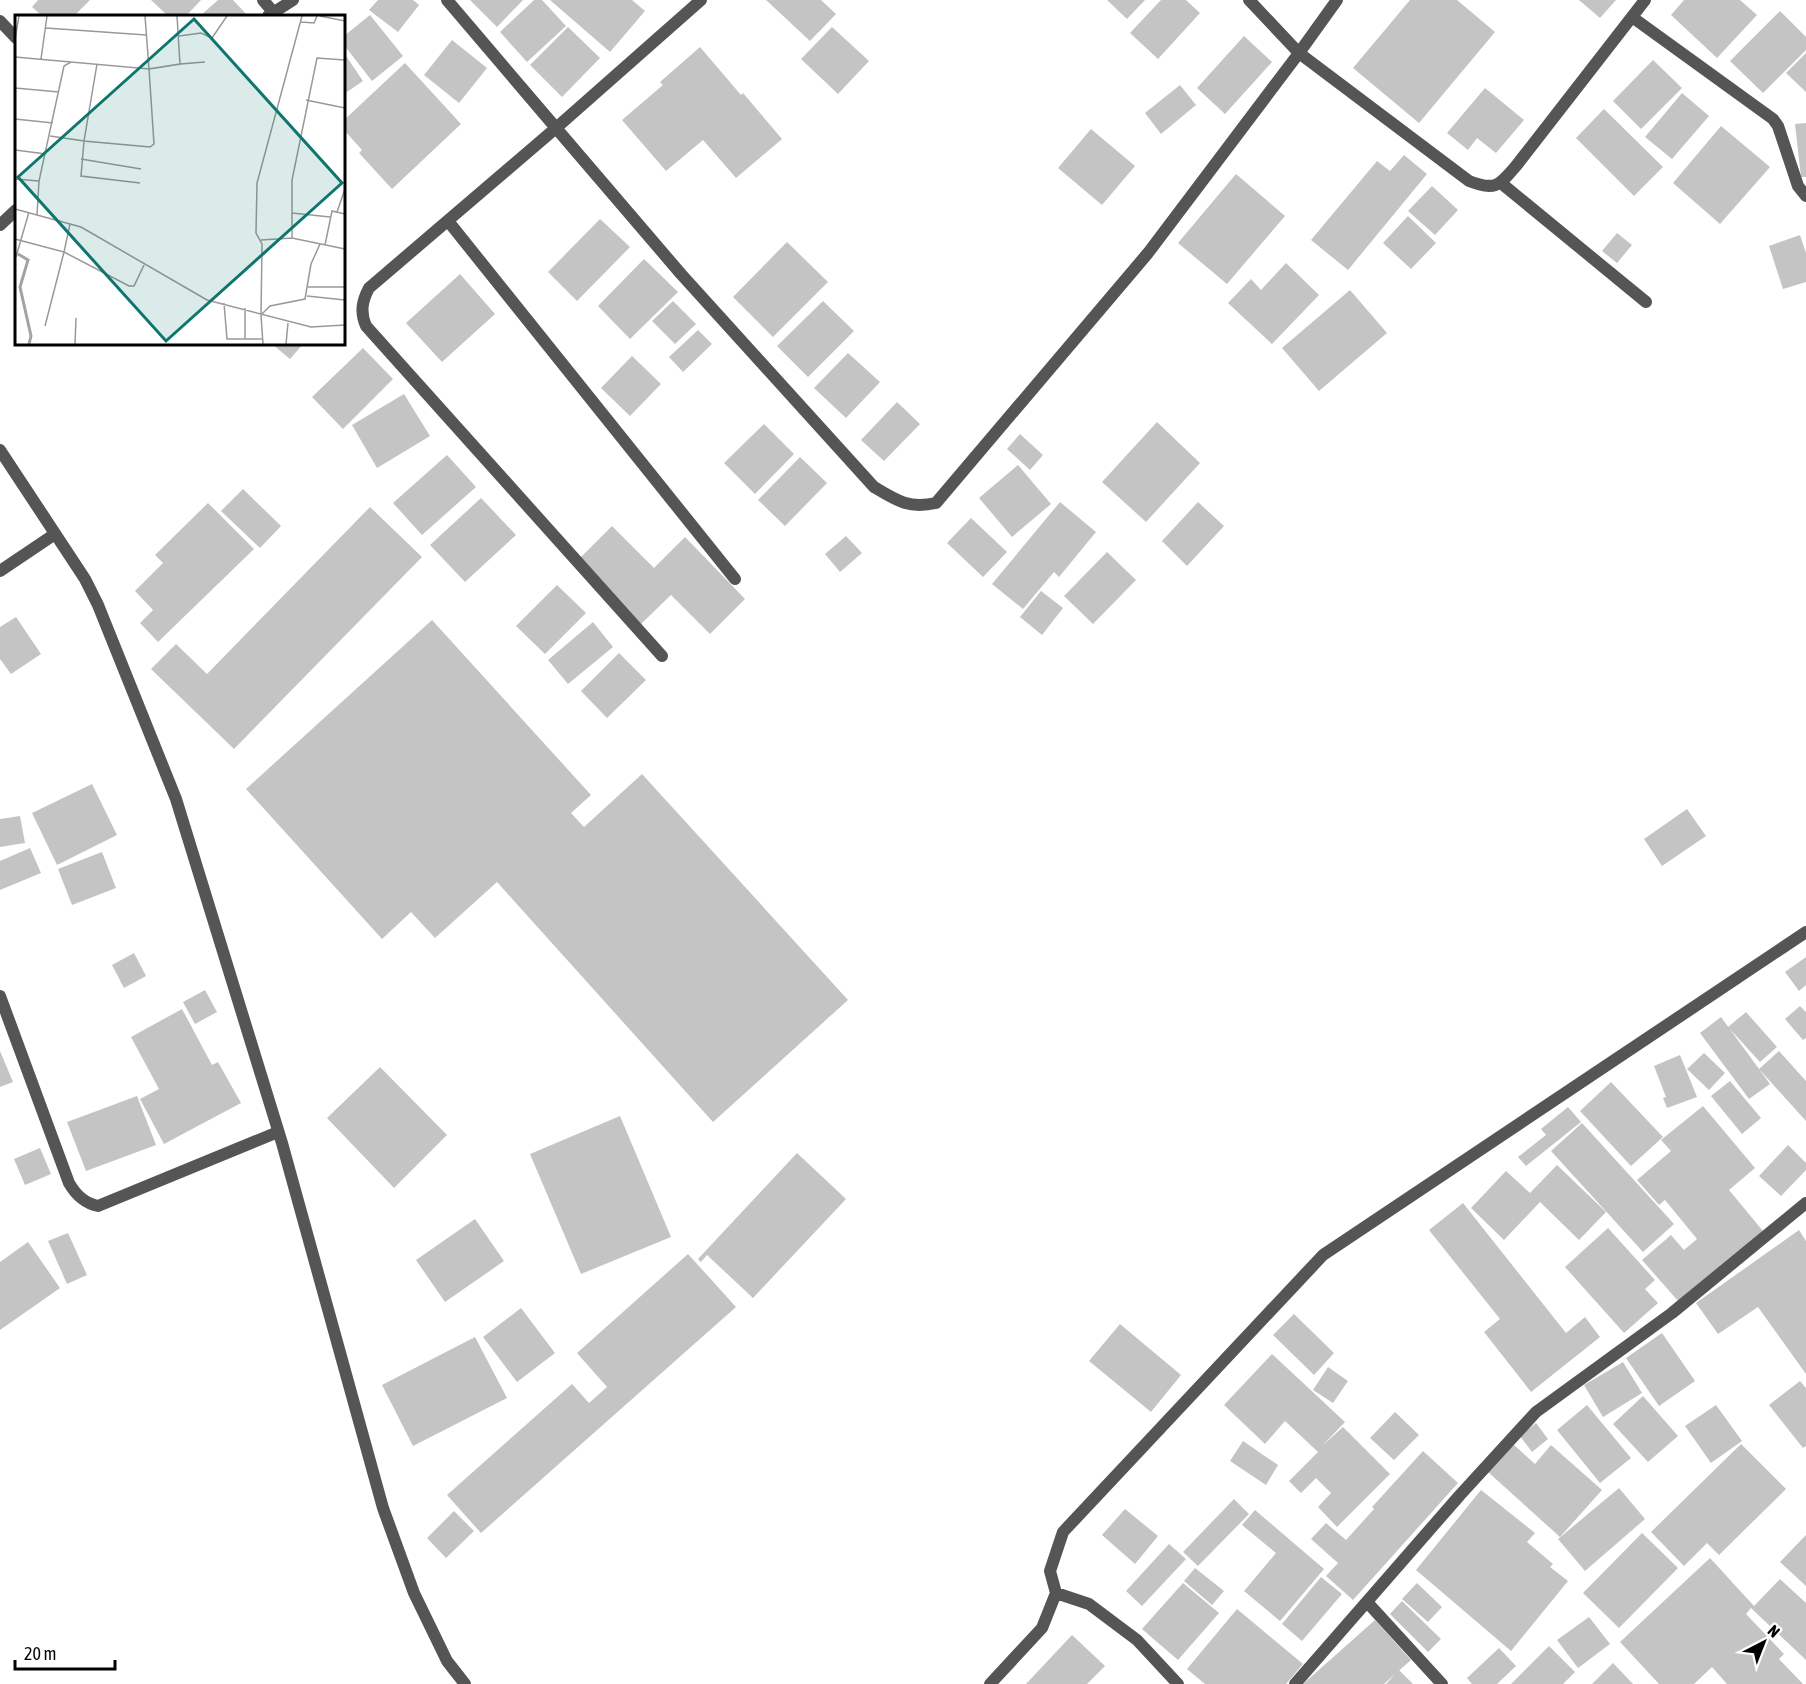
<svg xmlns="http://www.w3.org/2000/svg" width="1806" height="1684" font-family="'Asap Condensed',sans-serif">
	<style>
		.building { fill: #c4c4c4 }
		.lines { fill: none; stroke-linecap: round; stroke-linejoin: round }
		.minor { stroke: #555; stroke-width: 12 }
		.tertiary { stroke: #555; stroke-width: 12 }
		.inset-river { fill: none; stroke: #a3a3a3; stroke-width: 3 }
		.inset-road { fill: none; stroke: #999; stroke-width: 1.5 }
		.view { fill: #0f766e; fill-opacity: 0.15; stroke: #0f766e; stroke-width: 3 }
		.inset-edge { fill: none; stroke: #000; stroke-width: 3 }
	</style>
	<rect width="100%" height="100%" fill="#fff"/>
	<path class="building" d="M 38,0 L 90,0 L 74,16 L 42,16 L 32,7 Z
		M 151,0 L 201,0 L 186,16 L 168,16 Z
		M 218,0 L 233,0 L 247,15 L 245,16 L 200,16 Z
		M 378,0 L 413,0 L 419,5 L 398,32 L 369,10 Z
		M 470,0 L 523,0 L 497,27 Z
		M 534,0 L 542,0 L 566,26 L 527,62 L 500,32 Z
		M 550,0 L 632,0 L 645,11 L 610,52 Z
		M 766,0 L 821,0 L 836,14 L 810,41 Z
		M 1107,0 L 1145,0 L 1127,19 Z
		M 1161,0 L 1186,0 L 1200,13 L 1158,59 L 1130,33 Z
		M 1410,0 L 1457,0 L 1495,32 L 1419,123 L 1353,68 Z
		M 1579,0 L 1616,0 L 1600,18 Z
		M 1684,0 L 1740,0 L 1757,15 L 1717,58 L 1671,15 Z
		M 1780,11 L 1806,37 L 1806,50 L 1763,93 L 1730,61 Z
		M 370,15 L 403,56 L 372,81 L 344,45 L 344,36 Z
		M 568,27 L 600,58 L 562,97 L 530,65 Z
		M 832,27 L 869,61 L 838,94 L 801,59 Z
		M 1244,36 L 1272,62 L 1225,114 L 1197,88 Z
		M 452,40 L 487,68 L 459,103 L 424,75 Z
		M 700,47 L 741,95 L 743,93 L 782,139 L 736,178 L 703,140 L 666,171 L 622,120 L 663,85 L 660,82 Z
		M 344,53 L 363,81 L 344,94 Z
		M 1806,53 L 1806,92 L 1786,73 Z
		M 1653,60 L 1682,88 L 1641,129 L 1613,101 Z
		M 405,63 L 461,124 L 392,189 L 359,153 L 362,150 L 344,130 L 344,120 Z
		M 1180,85 L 1196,105 L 1161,134 L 1145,113 Z
		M 1485,88 L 1524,120 L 1496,153 L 1477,138 L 1468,150 L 1447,133 Z
		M 1682,93 L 1709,116 L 1672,159 L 1645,137 Z
		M 1604,109 L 1663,167 L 1634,196 L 1576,138 Z
		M 1806,123 L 1806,177 L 1801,177 L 1795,124 Z
		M 1721,126 L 1770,167 L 1720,224 L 1673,183 Z
		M 1091,129 L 1135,166 L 1102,205 L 1058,168 Z
		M 1404,155 L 1427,174 L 1348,270 L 1311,240 L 1377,161 L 1390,171 Z
		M 1236,174 L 1285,216 L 1227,284 L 1178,243 Z
		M 1432,186 L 1458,210 L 1435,235 L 1408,211 Z
		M 1408,216 L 1436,243 L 1411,269 L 1383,243 Z
		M 600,219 L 630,247 L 577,301 L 548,272 Z
		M 1617,233 L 1632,245 L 1617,263 L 1602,251 Z
		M 1800,235 L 1806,253 L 1806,282 L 1783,289 L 1769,246 Z
		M 787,242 L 828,282 L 773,337 L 733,297 Z
		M 644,259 L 678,292 L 630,339 L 598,306 Z
		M 1286,263 L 1319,295 L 1272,344 L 1228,303 L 1251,279 L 1261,290 Z
		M 460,274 L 495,314 L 442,362 L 406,323 Z
		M 1350,290 L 1387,333 L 1319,391 L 1282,348 Z
		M 673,301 L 696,324 L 675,344 L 652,321 Z
		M 823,301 L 854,331 L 808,377 L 777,346 Z
		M 698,330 L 712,344 L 683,372 L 669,357 Z
		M 272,344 L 303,344 L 290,359 Z
		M 363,348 L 393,379 L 343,429 L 312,397 Z
		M 848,353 L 880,382 L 846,418 L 814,388 Z
		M 632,356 L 661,384 L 630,416 L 601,388 Z
		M 404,394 L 430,436 L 377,468 L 352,425 Z
		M 897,402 L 920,424 L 884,461 L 861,440 Z
		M 1157,422 L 1200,463 L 1146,522 L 1102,482 Z
		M 764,424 L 794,454 L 755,494 L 724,463 Z
		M 1020,434 L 1043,455 L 1030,470 L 1007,449 Z
		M 447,455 L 476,487 L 422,535 L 393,503 Z
		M 800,457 L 827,483 L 785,526 L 758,500 Z
		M 1018,465 L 1051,504 L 1012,537 L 979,498 Z
		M 243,489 L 281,526 L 260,548 L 221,511 Z
		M 481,498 L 516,535 L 465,582 L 430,545 Z
		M 1060,502 L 1096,532 L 1059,577 L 1054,572 L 1023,609 L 992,584 Z
		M 1198,502 L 1224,526 L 1187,566 L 1162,541 Z
		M 208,503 L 254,549 L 158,642 L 140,623 L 153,610 L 135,591 L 163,563 L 155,555 Z
		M 370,507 L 422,557 L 234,749 L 151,669 L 176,644 L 207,674 Z
		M 971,518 L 1007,552 L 983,577 L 947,543 Z
		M 612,526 L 654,568 L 685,537 L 745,599 L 710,634 L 671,595 L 641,624 L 578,560 Z
		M 846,536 L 862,553 L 840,572 L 825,554 Z
		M 1107,552 L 1136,580 L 1093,624 L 1064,596 Z
		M 557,585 L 586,613 L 545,654 L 516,626 Z
		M 1041,591 L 1063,608 L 1042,635 L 1020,617 Z
		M 16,617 L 41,654 L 11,674 L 0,659 L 0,627 Z
		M 432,620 L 591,795 L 571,813 L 584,827 L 642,774 L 848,1000 L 713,1122 L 497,882 L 435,938 L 411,912 L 382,939 L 246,789 Z
		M 593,622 L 613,647 L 568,684 L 548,660 Z
		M 619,653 L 646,680 L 607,718 L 581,691 Z
		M 92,784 L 117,835 L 57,865 L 32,813 Z
		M 1687,809 L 1706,836 L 1662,866 L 1644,839 Z
		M 20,816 L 25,843 L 0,847 L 0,819 Z
		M 30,848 L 41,873 L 0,890 L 0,861 Z
		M 102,852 L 116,888 L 72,905 L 58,869 Z
		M 134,953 L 146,976 L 124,988 L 112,965 Z
		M 1806,957 L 1806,985 L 1799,991 L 1785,972 Z
		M 205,990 L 217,1012 L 195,1024 L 183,1002 Z
		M 1800,1006 L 1806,1012 L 1806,1038 L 1803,1040 L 1785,1019 Z
		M 182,1009 L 212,1065 L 218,1062 L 241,1103 L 164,1144 L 140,1099 L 159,1089 L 131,1037 Z
		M 1746,1012 L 1777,1047 L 1760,1062 L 1728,1027 Z
		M 1721,1017 L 1770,1084 L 1749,1099 L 1700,1033 Z
		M 0,1051 L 13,1082 L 0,1087 Z
		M 1779,1051 L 1806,1081 L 1806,1121 L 1759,1069 Z
		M 1704,1053 L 1725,1073 L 1709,1090 L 1687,1069 Z
		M 1680,1055 L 1697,1097 L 1667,1108 L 1663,1098 L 1666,1097 L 1654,1066 Z
		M 380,1067 L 447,1135 L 394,1188 L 327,1118 Z
		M 1730,1081 L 1761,1118 L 1742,1134 L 1711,1096 Z
		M 1611,1082 L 1663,1137 L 1631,1166 L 1580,1111 Z
		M 137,1096 L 156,1145 L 86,1171 L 67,1122 Z
		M 1703,1106 L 1755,1168 L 1729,1190 L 1763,1231 L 1679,1302 L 1642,1260 L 1671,1235 L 1684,1250 L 1697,1239 L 1665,1200 L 1659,1205 L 1637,1180 L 1671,1151 L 1661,1140 Z
		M 1568,1107 L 1581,1122 L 1526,1166 L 1518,1157 L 1546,1135 L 1541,1129 Z
		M 620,1116 L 671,1237 L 581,1274 L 530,1154 Z
		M 1582,1123 L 1674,1224 L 1643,1252 L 1551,1151 Z
		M 1788,1145 L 1806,1163 L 1806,1170 L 1781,1196 L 1759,1176 Z
		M 40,1148 L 51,1174 L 25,1185 L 14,1159 Z
		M 797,1153 L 846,1199 L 753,1298 L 707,1255 L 701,1262 L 698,1259 Z
		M 1557,1165 L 1606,1212 L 1579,1240 L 1540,1202 L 1504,1240 L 1471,1208 L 1506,1171 L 1530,1193 Z
		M 1463,1203 L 1566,1333 L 1585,1317 L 1600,1337 L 1531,1392 L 1484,1332 L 1500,1319 L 1429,1230 Z
		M 475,1219 L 504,1261 L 445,1302 L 416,1260 Z
		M 1608,1228 L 1655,1280 L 1645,1289 L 1658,1303 L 1624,1333 L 1565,1267 Z
		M 1799,1230 L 1806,1241 L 1806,1374 L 1758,1307 L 1718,1334 L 1696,1303 Z
		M 68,1233 L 87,1275 L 67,1284 L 48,1241 Z
		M 28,1242 L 60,1288 L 0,1330 L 0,1262 Z
		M 688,1254 L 736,1307 L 481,1533 L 447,1495 L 572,1384 L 589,1403 L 607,1387 L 577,1353 Z
		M 521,1308 L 555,1353 L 517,1382 L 483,1337 Z
		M 1294,1314 L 1334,1353 L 1314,1375 L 1273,1335 Z
		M 1120,1324 L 1181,1375 L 1151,1412 L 1089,1361 Z
		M 1662,1333 L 1695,1381 L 1659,1406 L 1626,1358 Z
		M 475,1337 L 507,1398 L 413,1446 L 382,1385 Z
		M 1272,1354 L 1345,1422 L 1322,1446 L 1343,1427 L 1390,1474 L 1337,1527 L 1318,1507 L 1331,1493 L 1316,1478 L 1301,1493 L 1289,1481 L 1318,1452 L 1285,1421 L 1265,1444 L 1224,1405 Z
		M 1623,1362 L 1642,1393 L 1603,1417 L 1584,1385 Z
		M 1328,1367 L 1348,1381 L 1333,1403 L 1313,1390 Z
		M 1800,1381 L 1806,1388 L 1806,1446 L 1803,1448 L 1769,1405 Z
		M 1643,1396 L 1678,1436 L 1648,1462 L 1613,1424 Z
		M 1587,1405 L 1631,1458 L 1600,1483 L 1557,1430 Z
		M 1716,1405 L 1742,1441 L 1711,1463 L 1685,1426 Z
		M 1395,1412 L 1419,1435 L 1394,1460 L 1370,1438 Z
		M 1536,1423 L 1548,1439 L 1532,1452 L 1520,1436 Z
		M 1243,1441 L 1278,1465 L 1266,1485 L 1230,1461 Z
		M 1513,1444 L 1535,1464 L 1551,1445 L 1602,1490 L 1560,1537 L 1488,1472 Z
		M 1741,1444 L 1786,1489 L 1719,1555 L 1707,1543 L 1684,1566 L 1651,1532 Z
		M 1423,1451 L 1458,1483 L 1353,1600 L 1326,1576 L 1338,1563 L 1311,1539 L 1326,1523 L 1346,1540 L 1374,1509 L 1372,1507 Z
		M 1619,1488 L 1645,1519 L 1585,1571 L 1558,1539 Z
		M 1481,1490 L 1535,1533 L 1527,1542 L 1553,1564 L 1550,1567 L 1568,1581 L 1511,1651 L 1416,1570 Z
		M 1234,1499 L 1249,1514 L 1198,1566 L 1183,1552 Z
		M 1125,1509 L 1158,1536 L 1135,1564 L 1102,1535 Z
		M 1255,1510 L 1324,1569 L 1280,1621 L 1244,1591 L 1276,1553 L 1242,1525 Z
		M 454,1511 L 474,1531 L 446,1558 L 427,1538 Z
		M 1642,1533 L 1678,1568 L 1619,1628 L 1583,1593 Z
		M 1806,1535 L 1806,1586 L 1780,1562 Z
		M 1169,1544 L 1186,1559 L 1142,1606 L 1126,1591 Z
		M 1710,1558 L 1754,1606 L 1780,1579 L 1806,1603 L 1806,1660 L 1751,1608 L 1746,1614 L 1784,1654 L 1779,1659 L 1803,1684 L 1727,1684 L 1712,1667 L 1694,1684 L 1659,1684 L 1620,1642 Z
		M 1195,1568 L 1224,1591 L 1212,1605 L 1184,1581 Z
		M 1321,1577 L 1342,1594 L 1302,1641 L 1282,1624 Z
		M 1183,1583 L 1219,1613 L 1178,1660 L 1142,1629 Z
		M 1417,1583 L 1442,1607 L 1428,1622 L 1402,1599 Z
		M 1402,1601 L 1441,1639 L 1428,1652 L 1390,1614 Z
		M 1237,1609 L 1303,1664 L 1286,1684 L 1205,1684 L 1187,1669 Z
		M 1589,1617 L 1610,1644 L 1578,1668 L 1557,1640 Z
		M 1375,1620 L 1411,1660 L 1384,1684 L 1303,1684 Z
		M 1072,1635 L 1105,1666 L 1087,1684 L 1026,1684 Z
		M 1549,1646 L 1575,1672 L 1563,1684 L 1511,1684 Z
		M 1499,1648 L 1516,1666 L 1497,1684 L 1472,1684 L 1467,1678 Z
		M 1613,1663 L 1633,1684 L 1592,1684 Z
		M 1399,1670 L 1413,1684 L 1386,1684 Z"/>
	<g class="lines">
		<path class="minor" d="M 263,0 L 274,13
			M 447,0 L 556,128 L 369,288 C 362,301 360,312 366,326 L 662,656
			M 701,0 L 556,128 L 681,274 L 874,487 C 897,501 909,509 936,503 L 1148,253 L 1299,53 L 1469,181 C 1495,191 1499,186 1516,166 L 1645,0
			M 1249,0 L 1299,53 L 1337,0
			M 268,16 L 293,0
			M 1632,17 L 1773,119 L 1778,126 L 1798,186 L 1806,196
			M 0,21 L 16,38
			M 1501,183 L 1646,302
			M 448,221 L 735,579
			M 0,225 L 16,210
			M 0,571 L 55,534
			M 0,996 L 69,1183 C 76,1195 84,1203 98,1206 L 278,1132
			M 1056,1593 L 1089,1604 L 1137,1640 L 1178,1684
			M 1367,1602 L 1442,1684
			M 990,1684 L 1042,1628 L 1056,1593 L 1050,1571 L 1063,1532 L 1323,1255 L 1806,932
			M 1295,1684 L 1460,1495 L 1536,1412 L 1672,1313 L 1806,1203"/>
		<path class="tertiary" d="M 0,450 L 85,579 L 98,605 L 176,799 L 282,1143 L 383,1508 L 414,1593 L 447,1661 L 465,1684"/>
	</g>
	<g transform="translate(15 15)">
		<rect width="330" height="330" fill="#fff"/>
		<path class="inset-river" d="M 3,239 L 13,245 L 5,272 L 16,321 L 14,329"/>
		<path class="inset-road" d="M 287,1 L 242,168 L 241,218 L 247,229 L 246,300 L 255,291 L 290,284 L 296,249 L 305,229M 305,1 L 330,6M 286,7 L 299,8 L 302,1M 31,13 L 131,20M 164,21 L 186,18 L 197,23 L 212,1M 0,24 L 4,1M 0,42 L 56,47M 26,44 L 32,1M 82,49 L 69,126 L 135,132 L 139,129 L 134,54 L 165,49 L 162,1M 165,49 L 190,47M 0,73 L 44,77M 291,85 L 330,93M 0,104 L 38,108M 35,121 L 69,126 L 66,161 L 125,168M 0,135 L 31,139M 66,144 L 126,154M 0,164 L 24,166M 0,194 L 66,212 L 192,285 L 296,312 L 330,310M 322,197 L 330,174M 277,198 L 315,202M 22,200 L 24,166 L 49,51 L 56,47 L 134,54 L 130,1M 55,209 L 49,237 L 114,271 L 119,271 L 130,248M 277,223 L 277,165 L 302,43 L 330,45M 0,224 L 49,237 L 30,311M 246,225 L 277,223 L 330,234M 310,230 L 317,196 L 330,199M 1,242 L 14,197M 293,272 L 330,272M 292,281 L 330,285M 209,288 L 212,324 L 247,324M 230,293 L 230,324M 246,300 L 248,329M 60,329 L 61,303M 271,329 L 273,308"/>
		<path class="view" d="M 179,4 L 327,168 L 151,326 L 3,162 Z"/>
		<rect width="330" height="330" class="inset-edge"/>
	</g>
	<g transform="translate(1764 1642) rotate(42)" stroke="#ffffff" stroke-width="4.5" paint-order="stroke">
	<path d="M0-4.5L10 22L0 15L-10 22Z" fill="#000000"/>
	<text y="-9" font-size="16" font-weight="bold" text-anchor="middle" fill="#000000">N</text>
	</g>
	<path d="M15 1660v9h100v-9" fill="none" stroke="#000000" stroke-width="3"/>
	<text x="24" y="1660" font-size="18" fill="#000000" stroke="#ffffff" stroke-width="4.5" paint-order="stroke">20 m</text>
</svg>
